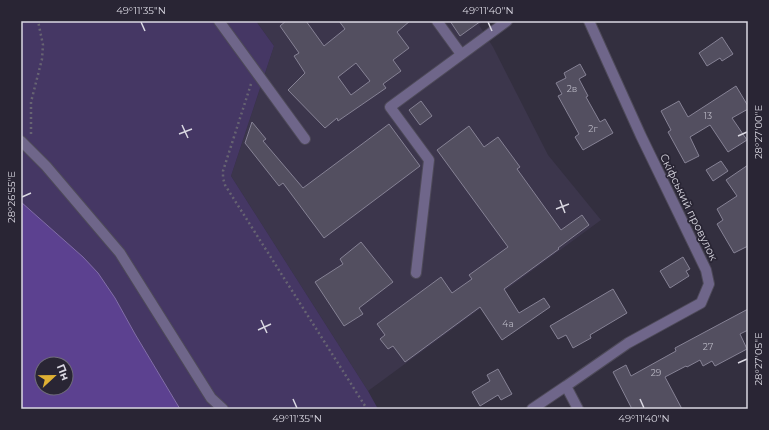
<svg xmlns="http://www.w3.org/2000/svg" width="769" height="430" font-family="Montserrat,sans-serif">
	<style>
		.built { fill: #3c364c }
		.green { fill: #453764 }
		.water { fill: #5c4190; stroke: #826ea9; fill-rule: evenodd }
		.building { fill: #534f60; stroke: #868295; fill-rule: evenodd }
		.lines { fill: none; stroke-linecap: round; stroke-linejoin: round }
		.minor-casing { stroke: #4e4a59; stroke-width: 12 }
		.path { stroke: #676472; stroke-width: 2.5; stroke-dasharray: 2 3; stroke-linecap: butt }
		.minor { stroke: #6f668a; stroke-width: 10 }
		.ticks { fill: none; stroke: #dad8e2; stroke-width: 1.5 }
		.labels { text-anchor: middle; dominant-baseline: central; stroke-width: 3.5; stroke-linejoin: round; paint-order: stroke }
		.number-label { font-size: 9px; fill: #b8b6c2 }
		.street-label { font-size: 11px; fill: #dad8e2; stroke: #292534 }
		.neatline { fill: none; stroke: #dad8e2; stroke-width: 1.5 }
		.ticks-label { font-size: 10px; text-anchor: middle; fill: #dad8e2 }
	</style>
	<rect width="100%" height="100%" fill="#332f3f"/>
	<path class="built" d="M 256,21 L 484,21 L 479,25 L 493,47 L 548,155 L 601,220 L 368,391 L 231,176 L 274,46 Z"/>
	<path class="green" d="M 21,21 L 256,21 L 274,46 L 231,176 L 368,391 L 378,409 L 180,409 L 135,334 L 115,298 L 83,257 L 21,202 Z"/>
	<path class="water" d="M 21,202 L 83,257 L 98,273 L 115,298 L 135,334 L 180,409 L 21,409 ZM 42,364 L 66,364 L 66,388 L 42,388 Z"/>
	<path class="building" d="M 286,21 L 306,21 L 324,46 L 345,29 L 339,21 L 410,21 L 397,32 L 409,48 L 393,60 L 401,71 L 383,84 L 386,88 L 338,121 L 337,118 L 325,128 L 288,90 L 305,73 L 294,56 L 299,53 L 280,26 ZM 356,63 L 370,81 L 351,95 L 338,77 Z
		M 450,21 L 481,21 L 460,36 Z
		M 722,37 L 733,54 L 722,61 L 720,58 L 707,66 L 699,53 Z
		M 580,64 L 586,75 L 579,79 L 588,96 L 586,97 L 600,122 L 605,119 L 613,133 L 583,150 L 575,137 L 579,134 L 558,96 L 562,94 L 556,83 L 566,78 L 564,73 Z
		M 736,86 L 748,106 L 748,109 L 732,118 L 747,140 L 728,152 L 710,125 L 690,137 L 699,156 L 685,163 L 668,132 L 671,130 L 661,111 L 679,101 L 688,117 Z
		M 421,101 L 432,116 L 420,125 L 409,110 Z
		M 252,122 L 266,139 L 263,141 L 303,188 L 389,124 L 420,166 L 324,238 L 283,183 L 279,186 L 245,143 Z
		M 469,126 L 484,147 L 498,137 L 520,167 L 517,169 L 561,230 L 582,215 L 589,225 L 558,248 L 559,249 L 504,289 L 519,313 L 544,298 L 550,307 L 502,340 L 480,307 L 405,362 L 393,346 L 388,349 L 380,339 L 385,335 L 377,324 L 441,277 L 452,293 L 472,279 L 469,275 L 508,247 L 437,150 Z
		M 721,161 L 728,171 L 713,181 L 706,170 Z
		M 748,165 L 748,246 L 734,253 L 717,224 L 723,220 L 717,209 L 737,196 L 726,180 Z
		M 361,242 L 393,282 L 359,308 L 363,314 L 344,326 L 315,282 L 343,264 L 340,259 Z
		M 683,257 L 690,269 L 686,271 L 689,276 L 670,288 L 660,271 Z
		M 613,289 L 627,313 L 590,335 L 591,338 L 573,348 L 566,335 L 558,339 L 550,326 Z
		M 748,309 L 748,330 L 740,334 L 747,349 L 715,366 L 712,361 L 703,366 L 700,360 L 687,367 L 686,366 L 665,377 L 682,409 L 632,409 L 613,372 L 626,365 L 631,376 L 676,351 L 675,348 Z
		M 498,369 L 512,394 L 501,400 L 498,395 L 480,406 L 472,392 L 490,381 L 487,375 Z"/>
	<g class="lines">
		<defs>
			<path id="minor" d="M 219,21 L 305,139
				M 437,21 L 461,54
				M 21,141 L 46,166 L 120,253 L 211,398 L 223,409
				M 416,273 L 429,160 L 390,107 L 507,21
				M 532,409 L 566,386
				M 578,409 L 566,386 L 628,343 L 701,303 L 709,284 L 706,270 L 641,136 L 589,21"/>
		</defs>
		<use href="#minor" class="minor-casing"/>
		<path class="path" d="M 251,84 L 223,171 L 223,178 L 225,185 L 367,409
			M 31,134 L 31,102 L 42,59 L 43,45 L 38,21"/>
		<use href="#minor" class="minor"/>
	</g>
	<path class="ticks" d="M 141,22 L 145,31M 488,22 L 492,31M 182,125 L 188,138M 179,134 L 192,129M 738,136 L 747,132M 22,197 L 31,193M 560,200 L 565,213M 556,209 L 569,204M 261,320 L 267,333M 258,330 L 271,324M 738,363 L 747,359M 293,399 L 297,408M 640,399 L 644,408"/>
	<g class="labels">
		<g class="number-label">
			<text x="572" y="88">2в</text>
			<text x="708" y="115">13</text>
			<text x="593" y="128">2г</text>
			<text x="508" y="323">4а</text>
			<text x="708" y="346">27</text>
			<text x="656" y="372">29</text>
		</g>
		<g class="street-label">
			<text transform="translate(689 207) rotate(64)">Скіфський провулок</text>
		</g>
	</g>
	<rect width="769" height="430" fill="none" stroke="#292534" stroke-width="44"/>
	<g transform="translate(54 376) rotate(68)"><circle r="19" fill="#292534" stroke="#706d7a"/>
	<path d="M0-3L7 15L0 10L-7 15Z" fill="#dfb034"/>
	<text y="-6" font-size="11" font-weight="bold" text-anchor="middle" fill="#dad8e2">Пн</text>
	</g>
	<rect x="22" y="22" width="725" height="386" class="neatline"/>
	<g class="ticks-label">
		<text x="141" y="14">49°11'35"N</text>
		<text x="488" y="14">49°11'40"N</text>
		<text transform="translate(758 132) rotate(-90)" y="4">28°27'00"E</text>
		<text transform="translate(11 197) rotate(-90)" y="4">28°26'55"E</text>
		<text transform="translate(758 359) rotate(-90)" y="4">28°27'05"E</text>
		<text x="297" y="422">49°11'35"N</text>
		<text x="644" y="422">49°11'40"N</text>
	</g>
</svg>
